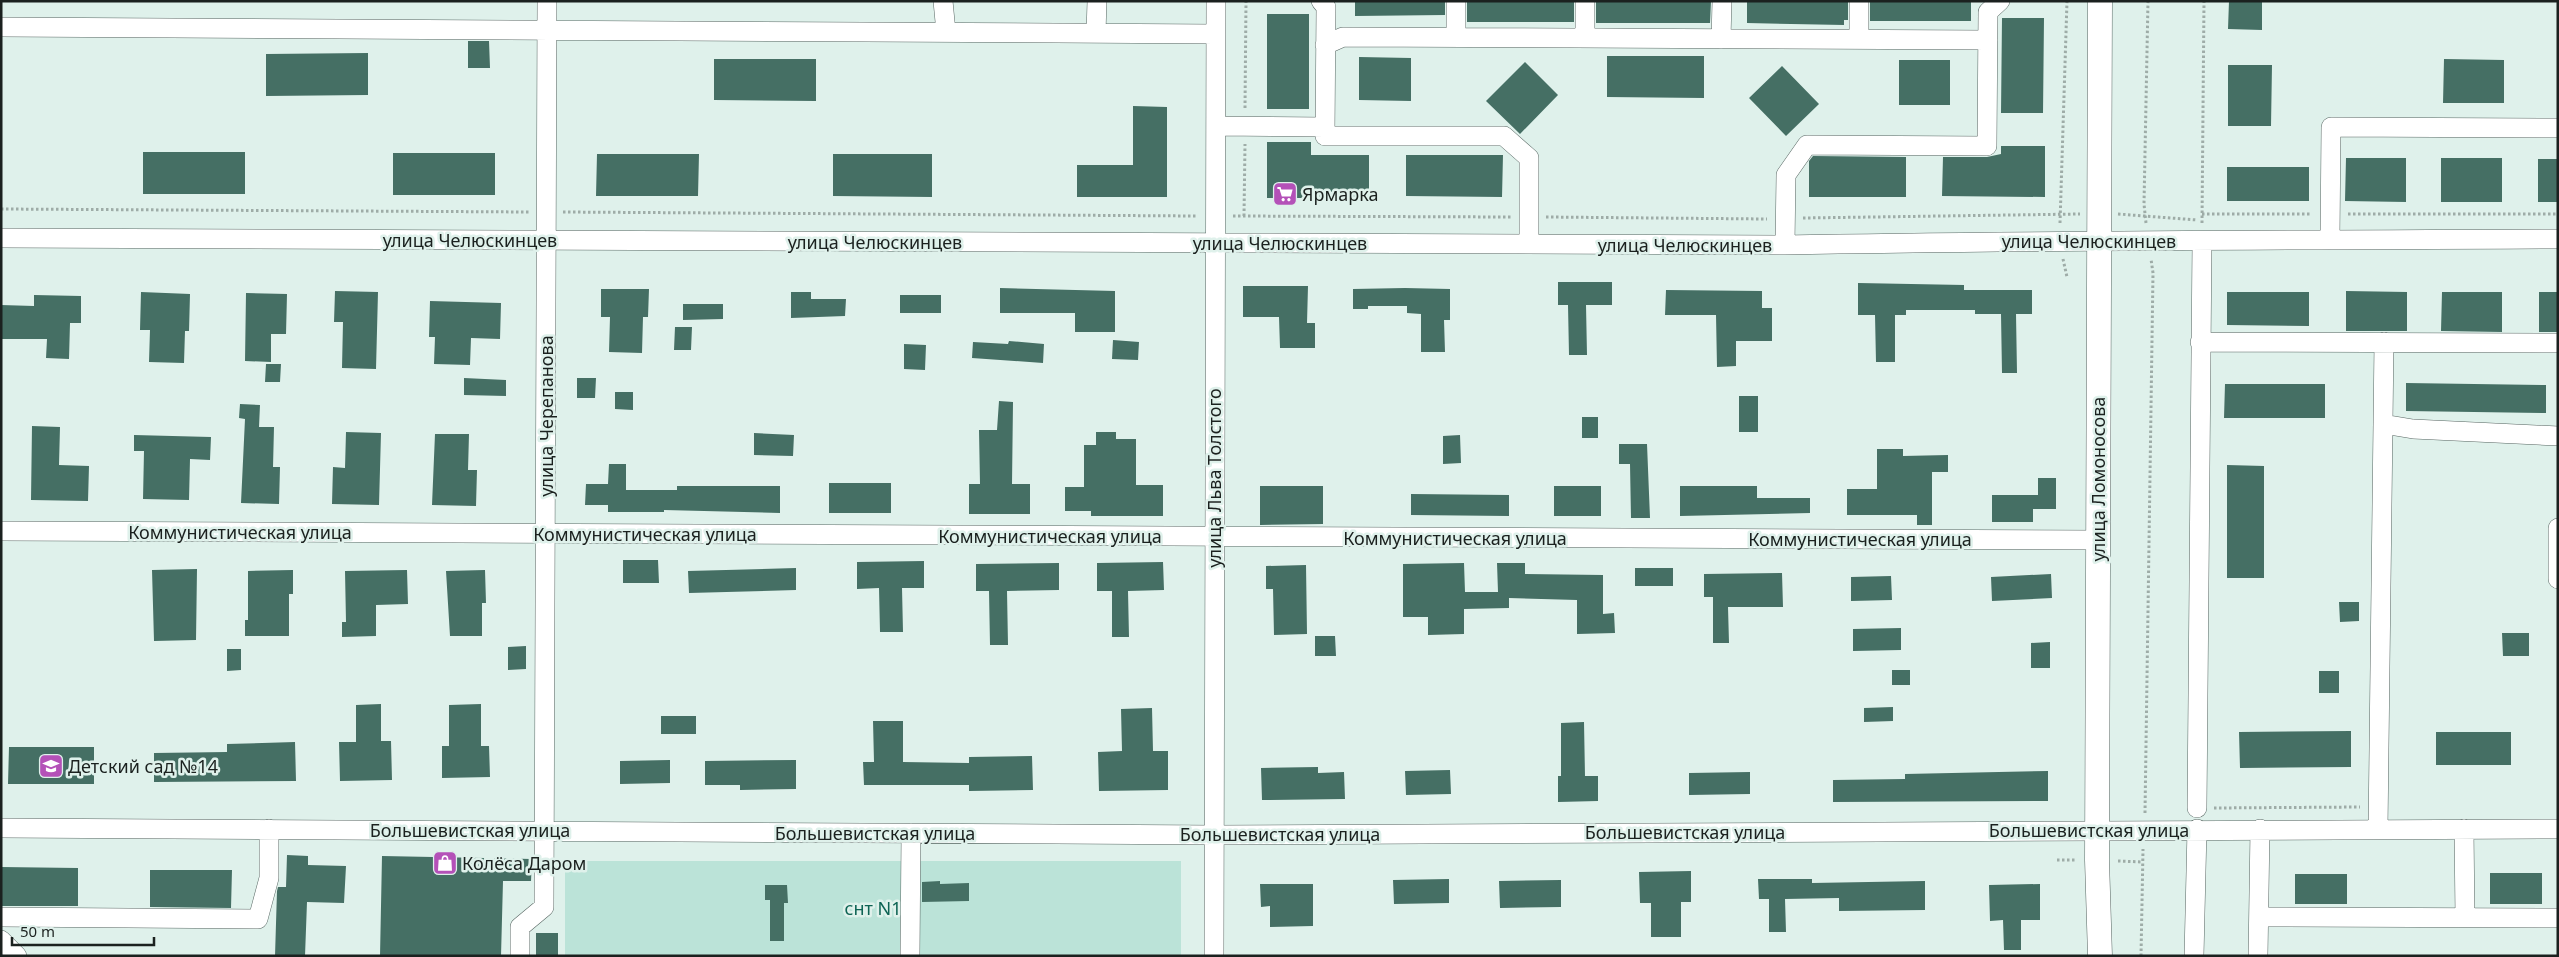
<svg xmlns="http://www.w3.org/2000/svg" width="2559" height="957" font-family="'Noto Sans',sans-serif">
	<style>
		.green { fill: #bbe3d8 }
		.building { fill: #456f64 }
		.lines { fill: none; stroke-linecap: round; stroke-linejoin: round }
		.minor-casing { stroke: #576662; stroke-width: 20 }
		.major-casing { stroke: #576662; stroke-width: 25 }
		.path { stroke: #9eaca7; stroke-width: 3; stroke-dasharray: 2.5 2.5; stroke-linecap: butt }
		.minor { stroke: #fff; stroke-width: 19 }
		.major { stroke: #fff; stroke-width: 24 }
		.labels { text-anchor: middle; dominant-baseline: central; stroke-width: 5; stroke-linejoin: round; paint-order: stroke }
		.poi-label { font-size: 18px; fill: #1b211f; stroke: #dff1eb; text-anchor: start }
		.street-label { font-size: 18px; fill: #1b211f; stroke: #dff1eb }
		.park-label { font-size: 18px; fill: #0e6454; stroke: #dff1eb }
	</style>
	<rect width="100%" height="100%" fill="#dff1eb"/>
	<path class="green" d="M 565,861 L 1181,861 L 1181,956 L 565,956 Z"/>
	<path class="building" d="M 1355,1 L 1445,1 L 1445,15 L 1355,16 Z
		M 1467,1 L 1574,1 L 1574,22 L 1467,22 Z
		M 1596,1 L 1711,1 L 1710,23 L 1596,23 Z
		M 1747,1 L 1848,1 L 1848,20 L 1844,20 L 1844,25 L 1747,23 Z
		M 1870,1 L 1971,1 L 1971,21 L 1870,21 Z
		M 2229,1 L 2262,1 L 2262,30 L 2228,29 Z
		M 1267,14 L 1309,14 L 1309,109 L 1267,109 Z
		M 2002,18 L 2044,18 L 2043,113 L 2001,113 Z
		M 468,41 L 489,41 L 490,68 L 468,68 Z
		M 368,53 L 368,95 L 266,96 L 266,54 Z
		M 1607,56 L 1704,56 L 1704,98 L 1607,97 Z
		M 1359,57 L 1411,58 L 1411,101 L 1359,100 Z
		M 714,59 L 816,59 L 816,101 L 714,100 Z
		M 2444,59 L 2504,60 L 2504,103 L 2443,103 Z
		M 1899,60 L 1950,60 L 1950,105 L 1899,105 Z
		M 1525,62 L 1558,95 L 1520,134 L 1486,101 Z
		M 2228,65 L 2272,65 L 2271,126 L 2228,126 Z
		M 1782,66 L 1819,104 L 1786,136 L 1749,98 Z
		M 1133,106 L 1167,107 L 1167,197 L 1077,197 L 1077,165 L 1133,165 Z
		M 1267,142 L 1311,142 L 1311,155 L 1369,155 L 1369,198 L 1267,198 Z
		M 2001,146 L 2045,146 L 2045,197 L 1942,196 L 1943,157 L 1987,157 L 2001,154 Z
		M 143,152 L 245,152 L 245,194 L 143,194 Z
		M 393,153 L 495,153 L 495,195 L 393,195 Z
		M 597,154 L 699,154 L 698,196 L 596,196 Z
		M 833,154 L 932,154 L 932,197 L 833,196 Z
		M 1406,155 L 1503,155 L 1502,197 L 1406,196 Z
		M 1813,156 L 1906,157 L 1906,197 L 1809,197 L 1809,161 Z
		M 2346,158 L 2406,158 L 2406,202 L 2345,201 Z
		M 2441,158 L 2502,158 L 2502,202 L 2441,202 Z
		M 2538,159 L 2558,159 L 2558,202 L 2538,202 Z
		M 2227,167 L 2309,167 L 2309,201 L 2227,201 Z
		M 1558,282 L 1612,282 L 1612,305 L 1586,305 L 1587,355 L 1569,355 L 1568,305 L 1558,305 Z
		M 1858,283 L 1964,285 L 1964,290 L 2032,290 L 2032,314 L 2016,314 L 2017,373 L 2002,373 L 2001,314 L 1975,314 L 1975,310 L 1906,310 L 1906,315 L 1895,315 L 1895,362 L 1876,362 L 1875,315 L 1858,315 Z
		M 1243,286 L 1308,286 L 1307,323 L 1315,323 L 1315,348 L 1280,348 L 1279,317 L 1243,317 Z
		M 1000,288 L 1115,291 L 1115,332 L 1075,332 L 1075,313 L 1000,313 Z
		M 1405,288 L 1450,289 L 1450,320 L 1444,320 L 1445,352 L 1421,352 L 1421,314 L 1407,313 L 1407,306 L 1368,306 L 1368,309 L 1353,309 L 1353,289 Z
		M 601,289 L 649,289 L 648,317 L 643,317 L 642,353 L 609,352 L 610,317 L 601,317 Z
		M 1666,290 L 1762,291 L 1762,308 L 1772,308 L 1772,341 L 1736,341 L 1736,366 L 1717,367 L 1716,315 L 1665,315 Z
		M 335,291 L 378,292 L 376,369 L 342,368 L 343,322 L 334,322 Z
		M 2346,291 L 2407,292 L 2407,331 L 2346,331 Z
		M 141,292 L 190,294 L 189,331 L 185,331 L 184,363 L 149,362 L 150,330 L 140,330 Z
		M 791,292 L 811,292 L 811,299 L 846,299 L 845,316 L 791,318 Z
		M 2227,292 L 2309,292 L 2309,326 L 2227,325 Z
		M 2442,292 L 2502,292 L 2502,332 L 2441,331 Z
		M 2539,292 L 2558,292 L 2558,332 L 2539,332 Z
		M 246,293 L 287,294 L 286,334 L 271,334 L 271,362 L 245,361 Z
		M 34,295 L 81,296 L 81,323 L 70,323 L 69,359 L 46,358 L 47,339 L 1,339 L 1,305 L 34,306 Z
		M 900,295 L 941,295 L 941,313 L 900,313 Z
		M 430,301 L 501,303 L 500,339 L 471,338 L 470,365 L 434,364 L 435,337 L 429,337 Z
		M 683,304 L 723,304 L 723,319 L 683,320 Z
		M 675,327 L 692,327 L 691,350 L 674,350 Z
		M 1113,340 L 1139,342 L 1138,360 L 1112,359 Z
		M 1009,341 L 1044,344 L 1043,363 L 972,358 L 973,342 L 1008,344 Z
		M 904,344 L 926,345 L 925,370 L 904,369 Z
		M 266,364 L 281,364 L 280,382 L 265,382 Z
		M 464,378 L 506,380 L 506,396 L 464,395 Z
		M 577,378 L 596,378 L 595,398 L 577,398 Z
		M 2406,383 L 2546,385 L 2546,413 L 2406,411 Z
		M 2225,384 L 2325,384 L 2325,418 L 2224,418 Z
		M 615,392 L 633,392 L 633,410 L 615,409 Z
		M 1739,396 L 1758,396 L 1758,432 L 1739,432 Z
		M 999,401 L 1013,402 L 1012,484 L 1030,484 L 1030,514 L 969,514 L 969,484 L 980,484 L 979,430 L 997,430 Z
		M 240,404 L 260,405 L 259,427 L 274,427 L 273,467 L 280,467 L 279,504 L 241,503 L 245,419 L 239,418 Z
		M 1582,417 L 1598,417 L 1598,438 L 1582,438 Z
		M 32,426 L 60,427 L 59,465 L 89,466 L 88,501 L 31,500 Z
		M 346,432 L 381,433 L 379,505 L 332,504 L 333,467 L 345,468 Z
		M 1096,432 L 1116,432 L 1116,439 L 1136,439 L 1136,485 L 1163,485 L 1163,516 L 1091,516 L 1091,511 L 1065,511 L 1065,487 L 1084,487 L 1084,445 L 1096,445 Z
		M 754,433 L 794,435 L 793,456 L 754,455 Z
		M 435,434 L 469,434 L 468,470 L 477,470 L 476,506 L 432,505 Z
		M 134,435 L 211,437 L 210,460 L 190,459 L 189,500 L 143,499 L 144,451 L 134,451 Z
		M 1460,435 L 1461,463 L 1443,464 L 1443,436 Z
		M 1619,444 L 1647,444 L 1650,518 L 1631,518 L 1630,464 L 1619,464 Z
		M 1877,449 L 1903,449 L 1903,456 L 1948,455 L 1948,472 L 1932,472 L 1932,525 L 1917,525 L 1917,515 L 1847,515 L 1847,489 L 1877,489 Z
		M 609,464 L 626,464 L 626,490 L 677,490 L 677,486 L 780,486 L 780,513 L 664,510 L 664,512 L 608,512 L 608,505 L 585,505 L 586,484 L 608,484 Z
		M 2227,465 L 2264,466 L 2264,578 L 2227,578 Z
		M 2038,478 L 2056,478 L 2056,509 L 2033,509 L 2033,522 L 1992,522 L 1992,495 L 2038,495 Z
		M 829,483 L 891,483 L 891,513 L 829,513 Z
		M 1260,486 L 1323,486 L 1323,524 L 1260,525 Z
		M 1554,486 L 1601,486 L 1601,516 L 1554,516 Z
		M 1680,486 L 1757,486 L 1757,498 L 1810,498 L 1810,513 L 1680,516 Z
		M 1411,494 L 1509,495 L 1509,516 L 1411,515 Z
		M 623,560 L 658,560 L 659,583 L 623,583 Z
		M 924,561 L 924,588 L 902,588 L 903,632 L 880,632 L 879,588 L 857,589 L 857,562 Z
		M 1163,562 L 1164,590 L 1128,591 L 1129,637 L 1112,637 L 1112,591 L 1097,591 L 1097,563 Z
		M 1059,563 L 1059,590 L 1007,591 L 1008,645 L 990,645 L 989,591 L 976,591 L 976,564 Z
		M 1464,563 L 1465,592 L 1498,592 L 1497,563 L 1525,563 L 1525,574 L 1603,575 L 1603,614 L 1614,613 L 1615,633 L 1577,634 L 1577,600 L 1509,598 L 1509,608 L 1464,609 L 1464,634 L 1428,635 L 1428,617 L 1403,617 L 1403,564 Z
		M 1306,565 L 1307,634 L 1274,635 L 1273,589 L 1266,589 L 1266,566 Z
		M 796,568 L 796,590 L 689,593 L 688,571 Z
		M 1635,568 L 1673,568 L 1673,586 L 1635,586 Z
		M 197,569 L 196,640 L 154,641 L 152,570 Z
		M 293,570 L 293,594 L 289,594 L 289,636 L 245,636 L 245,620 L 248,620 L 248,571 Z
		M 407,570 L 408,604 L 376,605 L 376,636 L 342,637 L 342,622 L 346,622 L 345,571 Z
		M 485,570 L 486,603 L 482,603 L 482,636 L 450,636 L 446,571 Z
		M 1782,573 L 1783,607 L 1728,607 L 1729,643 L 1713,643 L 1713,597 L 1704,597 L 1704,574 Z
		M 2051,574 L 2052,598 L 1992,601 L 1991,577 Z
		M 1891,576 L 1892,600 L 1851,601 L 1851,577 Z
		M 2339,602 L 2359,602 L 2359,621 L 2340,622 Z
		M 1901,628 L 1901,650 L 1853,651 L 1853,629 Z
		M 2502,633 L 2529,633 L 2529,656 L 2503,656 Z
		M 1315,636 L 1335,636 L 1336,656 L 1315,656 Z
		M 2050,642 L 2050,668 L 2031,668 L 2031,643 Z
		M 526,646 L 526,669 L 508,670 L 508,647 Z
		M 227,649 L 241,649 L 241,670 L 227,671 Z
		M 1892,670 L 1910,670 L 1910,685 L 1892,685 Z
		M 2319,671 L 2339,671 L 2339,693 L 2319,693 Z
		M 381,704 L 381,741 L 391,741 L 392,780 L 340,781 L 339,742 L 356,742 L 356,705 Z
		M 481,704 L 481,746 L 489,746 L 490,777 L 442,778 L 442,746 L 449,746 L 449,705 Z
		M 1893,707 L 1893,721 L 1864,722 L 1864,708 Z
		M 1152,708 L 1153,751 L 1168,751 L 1168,790 L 1099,791 L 1098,752 L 1122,751 L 1121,709 Z
		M 661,716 L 696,716 L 696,734 L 661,734 Z
		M 873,721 L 903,721 L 903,762 L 969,763 L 969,757 L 1032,756 L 1033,790 L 969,791 L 969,785 L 864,785 L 863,762 L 874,762 Z
		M 1584,722 L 1585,776 L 1598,776 L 1598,801 L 1558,802 L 1558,776 L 1561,776 L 1561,723 Z
		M 2351,731 L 2351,767 L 2240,768 L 2239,732 Z
		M 2436,732 L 2511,732 L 2511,765 L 2436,765 Z
		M 295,742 L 296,781 L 154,782 L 154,753 L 227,752 L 227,744 Z
		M 9,747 L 94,747 L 94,784 L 8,784 Z
		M 670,760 L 670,783 L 620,784 L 620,761 Z
		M 796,760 L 796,789 L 740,790 L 740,785 L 705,785 L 705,761 Z
		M 1318,767 L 1318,773 L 1344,772 L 1345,799 L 1262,800 L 1261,768 Z
		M 1450,770 L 1451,794 L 1406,795 L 1405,771 Z
		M 2048,771 L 2048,801 L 1833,802 L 1833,780 L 1905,779 L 1905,774 Z
		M 1750,772 L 1750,794 L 1689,795 L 1689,773 Z
		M 287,855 L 308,856 L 308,865 L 346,866 L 344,903 L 307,902 L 305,956 L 275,956 L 277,891 L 278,887 L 286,887 Z
		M 382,856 L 532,859 L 531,881 L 503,881 L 501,956 L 380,956 Z
		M 1,867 L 78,868 L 78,906 L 1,906 Z
		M 150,870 L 232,870 L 231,908 L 150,907 Z
		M 1691,871 L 1691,902 L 1681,902 L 1681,937 L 1651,937 L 1651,903 L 1640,903 L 1639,872 Z
		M 2490,873 L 2542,873 L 2542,904 L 2490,904 Z
		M 2295,874 L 2347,874 L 2347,904 L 2295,904 Z
		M 1449,879 L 1449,903 L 1394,904 L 1393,880 Z
		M 1758,879 L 1812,879 L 1812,883 L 1925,881 L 1925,910 L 1839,911 L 1839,898 L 1785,899 L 1786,932 L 1769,932 L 1769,899 L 1759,899 Z
		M 1561,880 L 1561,907 L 1500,908 L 1499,881 Z
		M 940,881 L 940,884 L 969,883 L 969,901 L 922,902 L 922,882 Z
		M 1260,884 L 1313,884 L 1313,926 L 1270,927 L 1270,906 L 1261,907 Z
		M 2040,884 L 2040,920 L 2021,920 L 2021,950 L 2004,950 L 2003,920 L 1990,921 L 1989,885 Z
		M 765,885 L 787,885 L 788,903 L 784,903 L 784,941 L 770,941 L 770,900 L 765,900 Z
		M 536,933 L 558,933 L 558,956 L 536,956 Z"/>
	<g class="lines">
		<defs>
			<path id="minor" d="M 943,1 L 946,32
				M 1321,1 L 1326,7 L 1325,136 L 1504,136 L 1529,158 L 1529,244
				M 1456,1 L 1456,37
				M 1,27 L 1216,34
				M 1096,33 L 1097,1
				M 1585,38 L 1585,1
				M 1721,39 L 1722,1
				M 1859,39 L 1859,1
				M 1325,45 L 1343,37 L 1988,40
				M 1216,126 L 1325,127
				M 1,238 L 1785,245 C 2043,240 2300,240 2558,239
				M 2330,240 L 2331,127 L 2558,128
				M 1785,245 L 1786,175 L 1807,145 L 1987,146 L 1988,12 L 2000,1
				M 2200,342 L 2558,343
				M 2383,424 L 2413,429 L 2558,436
				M 2558,528 L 2558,579
				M 1,531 L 2098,540
				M 2197,808 L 2202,242
				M 1,828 L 1215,835 L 2558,829
				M 2464,829 L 2465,918
				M 2378,830 L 2384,342
				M 1,917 L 258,919 L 269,878 L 269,829
				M 2259,917 L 2558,918
				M 1,940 L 17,956
				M 520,956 L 520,927 L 544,907 L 547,1
				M 910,956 L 911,833
				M 1214,956 L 1216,1
				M 2194,956 L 2197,829
				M 2258,956 L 2260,829"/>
			<path id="major" d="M 2100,956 L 2097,860 L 2100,1"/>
		</defs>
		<use href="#minor" class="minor-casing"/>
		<use href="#major" class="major-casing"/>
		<path class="path" d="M 1245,108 L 1246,1
			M 1,209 L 530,212
			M 563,212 L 1197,216
			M 2118,214 L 2197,220
			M 2202,214 L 2312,214
			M 2348,214 L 2558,214
			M 1233,216 L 1512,217
			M 1244,216 L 1245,144
			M 1546,217 L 1767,219
			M 1803,218 L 2080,214
			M 2060,223 L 2067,1
			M 2146,223 L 2144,204 L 2148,1
			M 2202,223 L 2204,1
			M 2063,259 L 2067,277
			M 2214,808 L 2360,807
			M 2145,813 L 2153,273 L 2151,259
			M 2057,860 L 2077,860
			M 2118,861 L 2143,862
			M 2141,956 L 2143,849"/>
		<use href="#minor" class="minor"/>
		<use href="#major" class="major"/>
	</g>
	<defs>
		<symbol id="supermarket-square" viewBox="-11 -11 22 22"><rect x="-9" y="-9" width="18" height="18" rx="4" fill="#b451b8" stroke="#dff1eb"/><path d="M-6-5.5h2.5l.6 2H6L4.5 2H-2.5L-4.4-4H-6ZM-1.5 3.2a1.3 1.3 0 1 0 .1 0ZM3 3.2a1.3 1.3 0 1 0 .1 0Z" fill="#fff"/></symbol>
		<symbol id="school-square" viewBox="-11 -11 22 22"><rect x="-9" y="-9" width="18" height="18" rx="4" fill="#b451b8" stroke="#dff1eb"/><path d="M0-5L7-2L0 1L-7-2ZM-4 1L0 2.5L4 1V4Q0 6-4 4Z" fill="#fff"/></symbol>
		<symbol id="shop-square" viewBox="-11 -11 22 22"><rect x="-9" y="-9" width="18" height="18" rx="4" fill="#b451b8" stroke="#dff1eb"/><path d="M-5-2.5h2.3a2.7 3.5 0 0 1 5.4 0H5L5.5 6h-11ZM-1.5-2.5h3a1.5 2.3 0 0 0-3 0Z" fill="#fff"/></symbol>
	</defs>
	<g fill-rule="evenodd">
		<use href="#supermarket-square" x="1271" y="180" width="28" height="28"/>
		<use href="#school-square" x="37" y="752" width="28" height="28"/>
		<use href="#shop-square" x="431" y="849" width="28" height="28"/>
	</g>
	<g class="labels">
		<g class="poi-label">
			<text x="1302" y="194">Ярмарка</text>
			<text x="68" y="766">Детский сад №14</text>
			<text x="462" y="863">Колёса Даром</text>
		</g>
		<g class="street-label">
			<text x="470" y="240">улица Челюскинцев</text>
			<text x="2089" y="241">улица Челюскинцев</text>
			<text x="875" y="242">улица Челюскинцев</text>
			<text x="1280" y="243">улица Челюскинцев</text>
			<text x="1685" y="245">улица Челюскинцев</text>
			<text transform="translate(546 416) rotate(-90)">улица Черепанова</text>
			<text transform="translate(1214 478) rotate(-90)">улица Льва Толстого</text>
			<text transform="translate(2098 479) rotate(-90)">улица Ломоносова</text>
			<text x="240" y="532">Коммунистическая улица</text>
			<text x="645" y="534">Коммунистическая улица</text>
			<text x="1050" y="536">Коммунистическая улица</text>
			<text x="1455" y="538">Коммунистическая улица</text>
			<text x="1860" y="539">Коммунистическая улица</text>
			<text x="470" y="830">Большевистская улица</text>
			<text x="2089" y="830">Большевистская улица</text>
			<text x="1685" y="832">Большевистская улица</text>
			<text x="875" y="833">Большевистская улица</text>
			<text x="1280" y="834">Большевистская улица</text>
		</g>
		<g class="park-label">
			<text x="873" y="908">снт N1</text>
		</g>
	</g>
	<rect width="2559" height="957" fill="none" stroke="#1b211f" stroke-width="5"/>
	<path d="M12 937v8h142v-8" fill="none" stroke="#1b211f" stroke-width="2.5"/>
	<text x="20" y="937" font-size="15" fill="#1b211f" stroke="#dff1eb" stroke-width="4" paint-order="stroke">50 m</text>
</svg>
